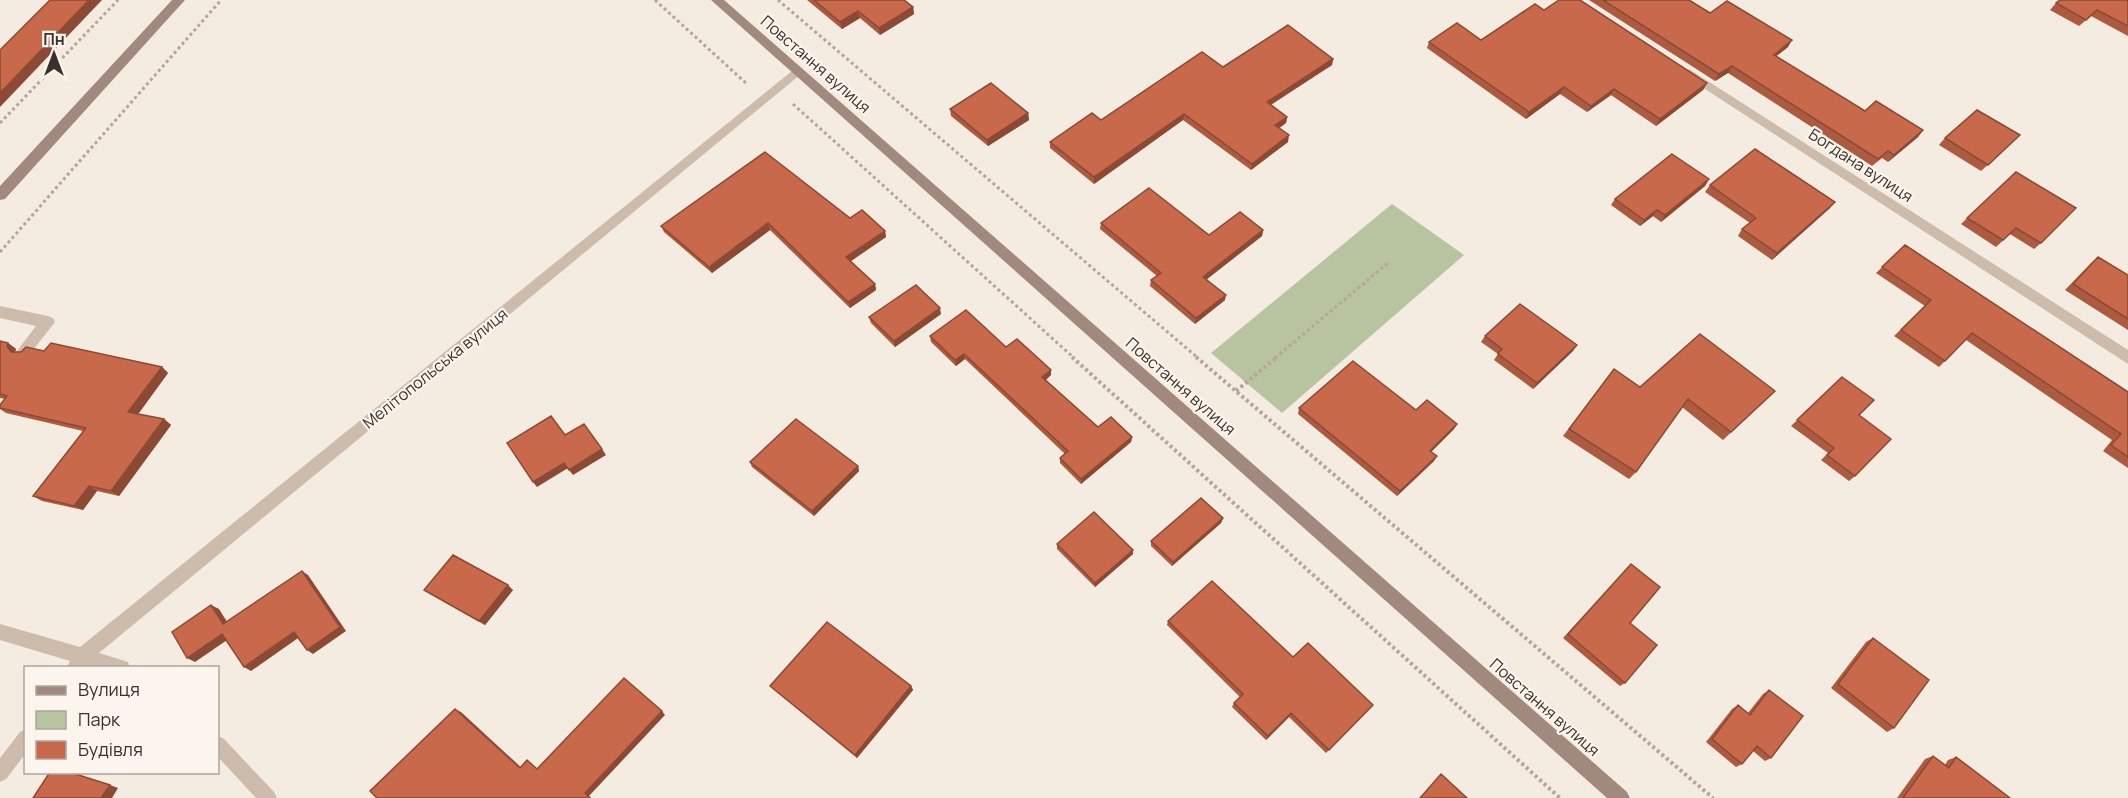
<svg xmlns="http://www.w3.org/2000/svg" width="2128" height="798" font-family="Manrope,sans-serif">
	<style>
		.green { fill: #b8c4a0 }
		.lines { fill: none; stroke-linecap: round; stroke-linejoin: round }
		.path-far1 { stroke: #b9a596; stroke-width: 3; stroke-dasharray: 3 3; stroke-linecap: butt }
		.path { stroke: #b9a596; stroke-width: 4; stroke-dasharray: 3 3; stroke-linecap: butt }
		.lane { fill: #cdbbac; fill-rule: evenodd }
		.street { fill: #cdbbac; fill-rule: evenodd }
		.secondary { fill: #a18a7d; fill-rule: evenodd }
		.wall { fill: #ac5a40 }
		.shaded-wall { fill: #8c4a34 }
		.building { fill: #c8694b; stroke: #8c4a34; stroke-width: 1.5 }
		.labels { text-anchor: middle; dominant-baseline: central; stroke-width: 4.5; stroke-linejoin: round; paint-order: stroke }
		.street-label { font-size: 16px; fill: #3b302b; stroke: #fbf5ee }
	</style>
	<rect width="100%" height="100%" fill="#f4ebe1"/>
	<path class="green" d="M 1392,204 L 1464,255 L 1282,413 L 1211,353 Z"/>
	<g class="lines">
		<path class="path-far1" d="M 655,0 L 747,84
			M 778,0 L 1198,358
			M 793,104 L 1074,358
			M 0,123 L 118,0
			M 0,252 L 221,0
			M 1275,358 L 1388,263"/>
		<path class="path" d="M 1072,357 L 1560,798
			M 1196,357 L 1713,798
			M 1236,391 L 1277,357"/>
		<path class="lane" d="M 0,306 L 48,316 L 53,318 L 55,322 L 29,355 L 19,355 L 17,351 L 36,326 L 0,318 Z"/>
		<path class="street" d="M 797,67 L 801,68 L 803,71 L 801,74 L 99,653 L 128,662 L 130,668 L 67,668 L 70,661 L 0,640 L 0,624 L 80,647 Z
			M 1689,69 L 2128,350 L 2128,364 L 1685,76 L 1683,73 Z
			M 26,729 L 26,753 L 6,779 L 0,782 L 0,758 L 20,732 Z
			M 218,736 L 224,739 L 274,792 L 277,798 L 256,798 L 218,757 Z"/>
		<path class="secondary" d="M 172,0 L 185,0 L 5,199 L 0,200 L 0,186 Z
			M 711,0 L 724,0 L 1627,792 L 1630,798 L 1607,798 Z"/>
	</g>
	<path class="wall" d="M 807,0 L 904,0 L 913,7 L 914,14 L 880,35 L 860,18 L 842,29 Z
		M 1589,0 L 1689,0 L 1710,13 L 1788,47 L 1776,56 L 1865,111 L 1923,130 L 1918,137 L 1888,162 L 1882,158 L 1872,166 L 1728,73 L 1715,81 Z
		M 2128,0 L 2128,36 L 2091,16 L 2079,26 L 2050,10 L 2056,3 Z
		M 1544,10 L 1707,83 L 1703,90 L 1656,126 L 1611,95 L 1587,112 L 1560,94 L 1526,119 L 1427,48 L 1429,42 L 1481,40 Z
		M 1333,59 L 1332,65 L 1271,105 L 1287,117 L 1286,123 L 1279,128 L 1288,142 L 1251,170 L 1183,120 L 1094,184 L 1050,148 L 1050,142 L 1101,120 L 1223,67 Z
		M 950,109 L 1028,113 L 1029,120 L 988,146 L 951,116 Z
		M 1945,138 L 2013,142 L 1981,171 L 1939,145 Z
		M 2016,172 L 2041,243 L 2034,249 L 2010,234 L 1996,247 L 1961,224 Z
		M 1709,179 L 1705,186 L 1661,222 L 1653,216 L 1640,226 L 1611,205 L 1615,199 Z
		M 1710,185 L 1830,208 L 1772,260 L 1738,236 L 1742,229 L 1750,223 L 1705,192 Z
		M 850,218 L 885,231 L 886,237 L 851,261 L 875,284 L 876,290 L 850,308 L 770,230 L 712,273 L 664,232 L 661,226 Z
		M 1101,223 L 1209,235 L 1263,230 L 1262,236 L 1207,279 L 1225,300 L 1195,324 L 1150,286 L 1151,280 L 1157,276 L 1100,229 Z
		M 1905,245 L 2128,392 L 2128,468 L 2103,451 L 2112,440 L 1966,340 L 1939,367 L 1894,336 L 1925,306 L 1876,273 Z
		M 2098,257 L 2128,275 L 2128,330 L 2065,290 L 2091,263 Z
		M 941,314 L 895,347 L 871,323 L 869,317 Z
		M 930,336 L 1006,347 L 1051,375 L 1046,380 L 1098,427 L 1132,437 L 1131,442 L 1081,484 L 1060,463 L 1060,458 L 1065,454 L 965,359 L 956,366 L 931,342 Z
		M 1485,336 L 1573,351 L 1533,389 L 1494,360 L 1498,354 L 1481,342 Z
		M 0,341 L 8,343 L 16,349 L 15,352 L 44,351 L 162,367 L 168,373 L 138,414 L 164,419 L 171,425 L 119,496 L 97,491 L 83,510 L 42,501 L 33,496 L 83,431 L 6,413 L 0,409 L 0,405 L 5,399 L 0,398 Z
		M 1614,369 L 1640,387 L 1775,391 L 1723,440 L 1682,407 L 1636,472 L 1629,479 L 1563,436 Z
		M 1842,377 L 1859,415 L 1855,476 L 1849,481 L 1821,460 L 1828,453 L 1791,426 Z
		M 1299,408 L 1416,410 L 1457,424 L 1454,429 L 1431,452 L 1434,461 L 1397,496 L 1298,414 Z
		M 750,462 L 858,466 L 859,471 L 814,516 L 752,467 Z
		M 1223,518 L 1221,523 L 1172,566 L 1151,546 L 1151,541 Z
		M 1057,544 L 1133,550 L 1133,554 L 1095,587 L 1057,549 Z
		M 1631,564 L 1625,683 L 1620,686 L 1563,638 Z
		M 424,590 L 513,590 L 485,625 L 430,594 Z
		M 1168,621 L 1293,657 L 1373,705 L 1326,753 L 1289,717 L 1266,740 L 1232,707 L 1234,703 L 1240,697 L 1167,625 Z
		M 1873,638 L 1894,728 L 1887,732 L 1831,688 L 1866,642 Z
		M 770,686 L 911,686 L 913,690 L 857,758 L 773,689 Z
		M 1769,690 L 1771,758 L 1765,761 L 1753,751 L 1742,764 L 1736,767 L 1706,742 L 1732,709 L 1738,705 L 1748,713 L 1763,694 Z
		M 1933,756 L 1945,765 L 1948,760 L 1956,757 L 2010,798 L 1897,798 L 1925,759 Z"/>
	<path class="shaded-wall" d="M 89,0 L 102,0 L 0,107 L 0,93 Z
		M 913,7 L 914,14 L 880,35 L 879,28 Z
		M 858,11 L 860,18 L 842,29 L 840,22 Z
		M 1792,40 L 1788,47 L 1769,62 L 1774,55 Z
		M 1333,59 L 1332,65 L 1265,108 L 1267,102 Z
		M 1732,66 L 1728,73 L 1715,81 L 1719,74 Z
		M 1707,83 L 1703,90 L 1656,126 L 1660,119 Z
		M 1564,87 L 1560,94 L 1526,119 L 1529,112 Z
		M 1614,89 L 1611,95 L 1587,112 L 1591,106 Z
		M 1028,113 L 1029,120 L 988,146 L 987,140 Z
		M 1184,114 L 1183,120 L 1094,184 L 1094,177 Z
		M 1287,117 L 1286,123 L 1274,132 L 1275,125 Z
		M 1923,130 L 1918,137 L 1888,162 L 1894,155 Z
		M 1289,135 L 1288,142 L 1251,170 L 1252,164 Z
		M 1709,179 L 1705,186 L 1661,222 L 1665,215 Z
		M 1835,202 L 1830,208 L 1772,260 L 1777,253 Z
		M 1657,210 L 1653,216 L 1640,226 L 1644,220 Z
		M 768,223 L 770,230 L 712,273 L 709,267 Z
		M 1263,230 L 1262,236 L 1202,283 L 1203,277 Z
		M 885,231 L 886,237 L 848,263 L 846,257 Z
		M 875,284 L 876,290 L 850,308 L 848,302 Z
		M 1226,295 L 1225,300 L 1195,324 L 1196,318 Z
		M 940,308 L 941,314 L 895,347 L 894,341 Z
		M 8,343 L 16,349 L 15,352 L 11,352 L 7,346 Z
		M 1577,345 L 1573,351 L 1533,389 L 1537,383 Z
		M 964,354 L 965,359 L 956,366 L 955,360 Z
		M 162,367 L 168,373 L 136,417 L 128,412 Z
		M 1051,370 L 1051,375 L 1042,382 L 1042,377 Z
		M 164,419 L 171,425 L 119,496 L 111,491 Z
		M 1457,424 L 1454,429 L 1427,456 L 1430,451 Z
		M 1132,437 L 1131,442 L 1081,484 L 1081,479 Z
		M 602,449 L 606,455 L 573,475 L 569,470 Z
		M 1437,456 L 1434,461 L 1397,496 L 1400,491 Z
		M 564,463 L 568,468 L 537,487 L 533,482 Z
		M 858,466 L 859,471 L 814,516 L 812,511 Z
		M 89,486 L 97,491 L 83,510 L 74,506 Z
		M 1223,518 L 1221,523 L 1172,566 L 1173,562 Z
		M 1133,550 L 1133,554 L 1095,587 L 1095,583 Z
		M 302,571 L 308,575 L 346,631 L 313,654 L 307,650 Z
		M 508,585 L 513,590 L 485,625 L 479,621 Z
		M 211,605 L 219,609 L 231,628 L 223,624 Z
		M 294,632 L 301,636 L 251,671 L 244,667 Z
		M 222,634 L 230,638 L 195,662 L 187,658 Z
		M 911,686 L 913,690 L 857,758 L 855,755 Z
		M 455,709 L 461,712 L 525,771 L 520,768 Z
		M 662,711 L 665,715 L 589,796 L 591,798 L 590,798 L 585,793 Z
		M 1291,713 L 1289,717 L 1266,740 L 1268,736 Z
		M 110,785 L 118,788 L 112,798 L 101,798 Z"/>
	<path class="building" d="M 50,0 L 89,0 L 0,93 L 0,50 Z
		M 814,0 L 904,0 L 913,7 L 879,28 L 858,11 L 840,22 Z
		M 1559,0 L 1580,0 L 1707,83 L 1660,119 L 1614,89 L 1591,106 L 1564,87 L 1529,112 L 1429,42 L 1457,23 L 1481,40 L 1535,4 L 1544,10 Z
		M 1603,0 L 1689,0 L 1710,13 L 1727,1 L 1792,40 L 1774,55 L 1865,111 L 1876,101 L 1923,130 L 1894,155 L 1888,151 L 1878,159 L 1732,66 L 1719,74 Z
		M 2060,0 L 2128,0 L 2128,26 L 2097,10 L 2086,20 L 2056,3 Z
		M 1288,25 L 1333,59 L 1267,102 L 1287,117 L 1275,125 L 1289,135 L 1252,164 L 1184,114 L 1094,177 L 1050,142 L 1092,113 L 1101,120 L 1202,52 L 1223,67 Z
		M 991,83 L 1028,113 L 987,140 L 950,109 Z
		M 1977,110 L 2020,135 L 1988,165 L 1945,138 Z
		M 1755,149 L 1835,202 L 1777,253 L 1742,229 L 1756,218 L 1710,185 Z
		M 765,152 L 850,218 L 862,210 L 885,231 L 846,257 L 875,284 L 848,302 L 768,223 L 709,267 L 661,226 Z
		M 1672,154 L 1709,179 L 1665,215 L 1657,210 L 1644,220 L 1615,199 Z
		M 2016,172 L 2076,208 L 2041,243 L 2016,228 L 2003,240 L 1967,218 Z
		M 1149,188 L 1209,235 L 1240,212 L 1263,230 L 1203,277 L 1226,295 L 1196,318 L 1151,280 L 1161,273 L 1101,223 Z
		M 1905,245 L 2128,392 L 2128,457 L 2111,445 L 2121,434 L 1972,333 L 1945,361 L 1901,330 L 1931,300 L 1882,267 Z
		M 2098,257 L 2128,275 L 2128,319 L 2073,284 Z
		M 916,285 L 940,308 L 894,341 L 869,317 Z
		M 1520,304 L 1577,345 L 1537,383 L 1498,354 L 1502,349 L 1485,336 Z
		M 966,310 L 1006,347 L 1017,339 L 1051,370 L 1042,377 L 1098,427 L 1111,417 L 1132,437 L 1081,479 L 1060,458 L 1068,451 L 964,354 L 955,360 L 930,336 Z
		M 1700,334 L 1775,391 L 1731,432 L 1688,399 L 1636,472 L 1569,429 L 1614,369 L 1640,387 Z
		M 0,341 L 8,343 L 7,346 L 11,352 L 21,352 L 26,347 L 44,351 L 51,343 L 162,367 L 128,412 L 164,419 L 111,491 L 89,486 L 74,506 L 33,496 L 86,428 L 0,408 L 0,405 L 7,396 L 0,394 Z
		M 1353,361 L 1416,410 L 1427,400 L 1457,424 L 1430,451 L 1437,456 L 1400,491 L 1299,408 Z
		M 1842,377 L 1874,400 L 1859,415 L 1891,439 L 1855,476 L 1827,455 L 1834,448 L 1797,420 Z
		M 551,416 L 565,435 L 584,424 L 602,449 L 569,470 L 564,463 L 533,482 L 507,443 Z
		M 796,419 L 858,466 L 812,511 L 750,462 Z
		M 1201,498 L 1223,518 L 1173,562 L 1151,541 Z
		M 1094,512 L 1133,550 L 1095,583 L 1057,544 Z
		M 453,555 L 508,585 L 479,621 L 424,590 Z
		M 1631,564 L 1660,587 L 1630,623 L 1657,645 L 1625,683 L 1568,634 Z
		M 302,571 L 340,627 L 307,650 L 294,632 L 244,667 L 222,634 L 187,658 L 172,632 L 211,605 L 223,624 Z
		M 1212,581 L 1293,657 L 1308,643 L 1373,705 L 1329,750 L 1291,713 L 1268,736 L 1234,703 L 1243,694 L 1168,621 Z
		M 827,622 L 911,686 L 855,755 L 770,686 Z
		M 1873,638 L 1929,680 L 1894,728 L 1838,684 Z
		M 624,678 L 662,711 L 585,793 L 590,798 L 377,798 L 370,791 L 455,709 L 520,768 L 527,760 L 537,769 Z
		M 1769,690 L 1803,716 L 1771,758 L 1757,746 L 1742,764 L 1712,739 L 1738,705 L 1750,715 Z
		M 1933,756 L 1949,768 L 1956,757 L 2010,798 L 1903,798 Z
		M 50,772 L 69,772 L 110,785 L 101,798 L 33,798 Z
		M 1441,774 L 1467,798 L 1420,798 Z"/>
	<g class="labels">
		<g class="street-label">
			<text transform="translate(816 64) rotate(41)">Повстання вулиця</text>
			<text transform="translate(1861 165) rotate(33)">Богдана вулиця</text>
			<text transform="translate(435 368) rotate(-39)">Мелітопольська вулиця</text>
			<text transform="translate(1181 386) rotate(41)">Повстання вулиця</text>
			<text transform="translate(1545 707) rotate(41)">Повстання вулиця</text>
		</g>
	</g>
	<rect x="24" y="666" width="195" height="108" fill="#fbf5ee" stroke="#aea6a0" stroke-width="1.5"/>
	<rect x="36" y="686" width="30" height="9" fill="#a18a7d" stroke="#aea6a0" stroke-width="1.5"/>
	<text x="78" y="696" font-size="18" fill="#3b302b">Вулиця</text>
	<rect x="36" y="711" width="30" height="18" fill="#b8c4a0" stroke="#aea6a0" stroke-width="1.5"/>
	<text x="78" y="726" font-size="18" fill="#3b302b">Парк</text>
	<rect x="36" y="741" width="30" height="18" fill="#c8694b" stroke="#aea6a0" stroke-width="1.5"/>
	<text x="78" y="756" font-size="18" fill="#3b302b">Будівля</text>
	<g transform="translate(54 54)" stroke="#fbf5ee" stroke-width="4.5" paint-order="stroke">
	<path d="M0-4.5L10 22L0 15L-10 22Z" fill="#3b302b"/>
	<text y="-9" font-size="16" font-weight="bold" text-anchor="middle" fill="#3b302b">Пн</text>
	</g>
</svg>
